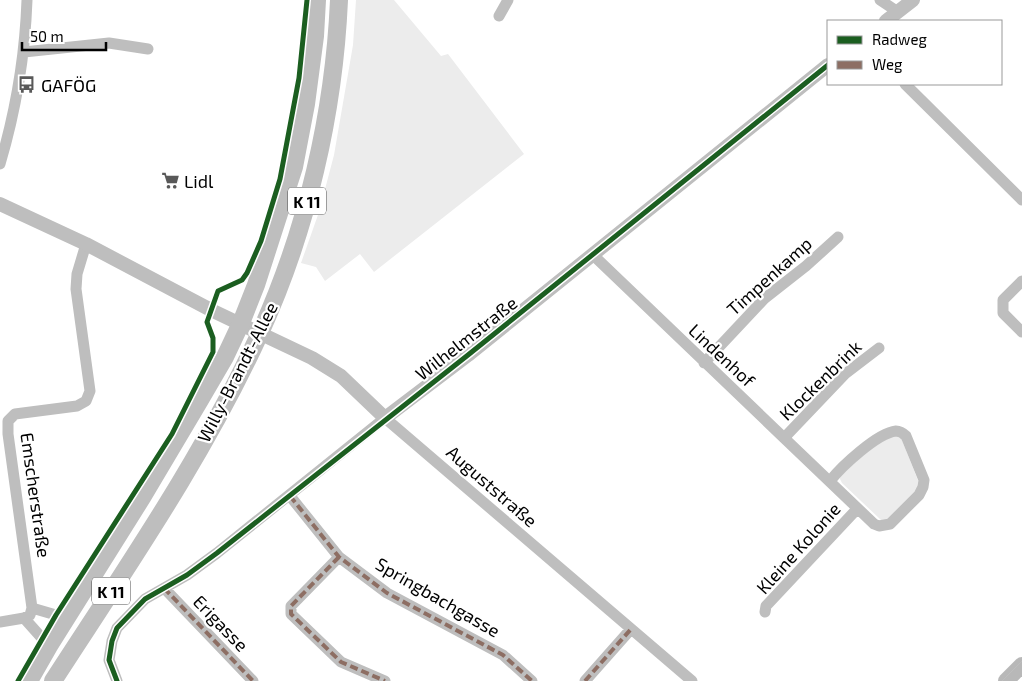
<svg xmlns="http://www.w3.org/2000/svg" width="1022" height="681" font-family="'Exo 2',sans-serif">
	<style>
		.green { fill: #ececec }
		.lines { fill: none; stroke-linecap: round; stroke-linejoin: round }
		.minor { stroke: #bebebe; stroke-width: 11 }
		.tertiary { stroke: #bebebe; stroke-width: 14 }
		.secondary { stroke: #b8b8b8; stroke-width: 16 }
		.primary { stroke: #bebebe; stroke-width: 18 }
		.tram { stroke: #bebebe; stroke-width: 1 }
		.quiet { stroke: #8d6e63; stroke-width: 4; stroke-dasharray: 8 4; stroke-linecap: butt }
		.cycleway-casing { stroke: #fff; stroke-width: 8 }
		.cycleway { stroke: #1b5e20; stroke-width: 5 }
		.labels { text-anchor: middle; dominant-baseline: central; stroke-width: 4.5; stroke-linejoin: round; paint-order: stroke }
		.shield { fill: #fff; stroke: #4c4c4c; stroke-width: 1 }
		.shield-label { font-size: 16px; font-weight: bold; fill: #000 }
		.poi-label { font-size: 18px; fill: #000; stroke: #fff; text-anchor: start }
		.street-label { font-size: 18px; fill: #000; stroke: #fff }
	</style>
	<rect width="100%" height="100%" fill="#fff"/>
	<path class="green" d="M 356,0 L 394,0 L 441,56 L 448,54 L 524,154 L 374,272 L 360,254 L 325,281 L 316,267 L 301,263 L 319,212 L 334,155 L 353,45 Z
		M 897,435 L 901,438 L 919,483 L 917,489 L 887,520 L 881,520 L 842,483 L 839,477 C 854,464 877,440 897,435 Z"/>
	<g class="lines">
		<path class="minor" d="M 880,0 L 898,12
			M 499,16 L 508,0
			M 24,52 L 109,43 L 148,49
			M 905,84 L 1022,200
			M 0,164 C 16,110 25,56 27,0
			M 592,254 L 874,524 L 879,526 L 890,524 L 919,495 L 923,487 L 924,480 L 906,436 C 903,433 900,431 896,431 C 877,433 841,467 830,481
			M 1022,281 L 1003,300 L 1003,313 L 1022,332
			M 704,363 L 764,299 L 806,266 L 838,237
			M 784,438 L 845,374 L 879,348
			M 290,496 L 339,557 L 387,593 L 503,655 L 532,681
			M 339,557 L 291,606 L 291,614 L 341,662 L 385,681
			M 164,588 L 253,681
			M 32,608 L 56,615 L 64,622
			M 765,612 L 766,606 L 857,509
			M 24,618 L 49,646
			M 0,622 L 24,618 L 30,615 L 32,608 L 8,434 L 8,421 L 15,414 L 77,406 L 86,401 L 90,391 L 76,289 L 77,274 L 86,244
			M 117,681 L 109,660 L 112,641 L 117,628 L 145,599 L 187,575 L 217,553 L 385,418 L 692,681
			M 585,681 L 631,629"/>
		<path class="tertiary" d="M 886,21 L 913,0
			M 0,204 L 86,244 L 211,310 L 312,358 L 341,376 L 385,418 L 468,355 L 828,65"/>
		<path class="secondary" d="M 1006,681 L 1022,665"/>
		<path class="primary" d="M 29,681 L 49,646 L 143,496 L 200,400 L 225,357 L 241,323 L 256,285 L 294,167 L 306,104 L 315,36 L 317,0
			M 53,681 C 126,568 204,456 260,333 C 307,230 334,113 339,0"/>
		<path class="tram" d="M 1002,681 L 1022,661"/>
		<path class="quiet" d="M 290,496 L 339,557 L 387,593 L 503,655 L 532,681
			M 339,557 L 291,606 L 291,614 L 341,662 L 385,681
			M 164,588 L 253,681
			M 585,681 L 631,629"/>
		<defs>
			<path id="cycleway" d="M 18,681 L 56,615 L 172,434 L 213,352 L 213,338 L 207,322 L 218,291 L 242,280 L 247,273 L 261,241 L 280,179 L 299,78 L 307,0
				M 117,681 L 109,660 L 112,641 L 117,628 L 145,599 L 187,575 L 217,553 L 468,355 L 828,65"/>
		</defs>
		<use href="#cycleway" class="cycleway-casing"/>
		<use href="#cycleway" class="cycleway"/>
	</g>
	<defs>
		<symbol id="bus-bare" viewBox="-9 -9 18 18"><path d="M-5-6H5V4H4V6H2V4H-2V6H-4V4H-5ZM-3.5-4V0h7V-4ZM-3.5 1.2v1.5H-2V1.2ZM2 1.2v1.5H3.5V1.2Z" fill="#595959" stroke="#fff" stroke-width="2.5" paint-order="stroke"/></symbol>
		<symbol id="supermarket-bare" viewBox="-9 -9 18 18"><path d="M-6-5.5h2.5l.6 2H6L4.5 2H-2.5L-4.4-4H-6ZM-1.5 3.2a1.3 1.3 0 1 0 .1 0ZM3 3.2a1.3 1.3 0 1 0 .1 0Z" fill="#595959" stroke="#fff" stroke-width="2.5" paint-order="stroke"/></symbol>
	</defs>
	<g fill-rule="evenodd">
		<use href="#bus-bare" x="14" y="72" width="25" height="25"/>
		<use href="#supermarket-bare" x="158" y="168" width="25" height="25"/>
	</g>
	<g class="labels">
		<g class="shield">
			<rect x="288" y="187.5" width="38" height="27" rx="4"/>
			<rect x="92" y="577.5" width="38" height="27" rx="4"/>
		</g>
		<g class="shield-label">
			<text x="307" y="201">K 11</text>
			<text x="111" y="591">K 11</text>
		</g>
		<g class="poi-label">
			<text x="41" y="85">GAFÖG</text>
			<text x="184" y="181">Lidl</text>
		</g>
		<g class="street-label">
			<text transform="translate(769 276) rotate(-42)">Timpenkamp</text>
			<text transform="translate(466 338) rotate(-38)">Wilhelmstraße</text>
			<text transform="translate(722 355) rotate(43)">Lindenhof</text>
			<text transform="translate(237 372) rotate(-63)">Willy-Brandt-Allee</text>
			<text transform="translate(820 380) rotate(-44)">Klockenbrink</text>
			<text transform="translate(492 486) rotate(41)">Auguststraße</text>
			<text transform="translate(36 495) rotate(82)">Emscherstraße</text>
			<text transform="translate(798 548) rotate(-48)">Kleine Kolonie</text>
			<text transform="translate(438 597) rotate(30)">Springbachgasse</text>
			<text transform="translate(221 623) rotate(46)">Erigasse</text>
		</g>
	</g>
	<rect x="827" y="20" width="175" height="65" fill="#ffffff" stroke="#999999"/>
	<rect x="837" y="36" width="25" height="8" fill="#1b5e20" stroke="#999999"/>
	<text x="872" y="45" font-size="15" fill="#000000">Radweg</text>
	<rect x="837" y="61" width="25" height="8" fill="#8d6e63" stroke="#999999"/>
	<text x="872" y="70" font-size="15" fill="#000000">Weg</text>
	<path d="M22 42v8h84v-8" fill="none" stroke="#000000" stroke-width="2.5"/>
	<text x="30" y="42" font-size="15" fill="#000000" stroke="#ffffff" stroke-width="4" paint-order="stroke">50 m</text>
</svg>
